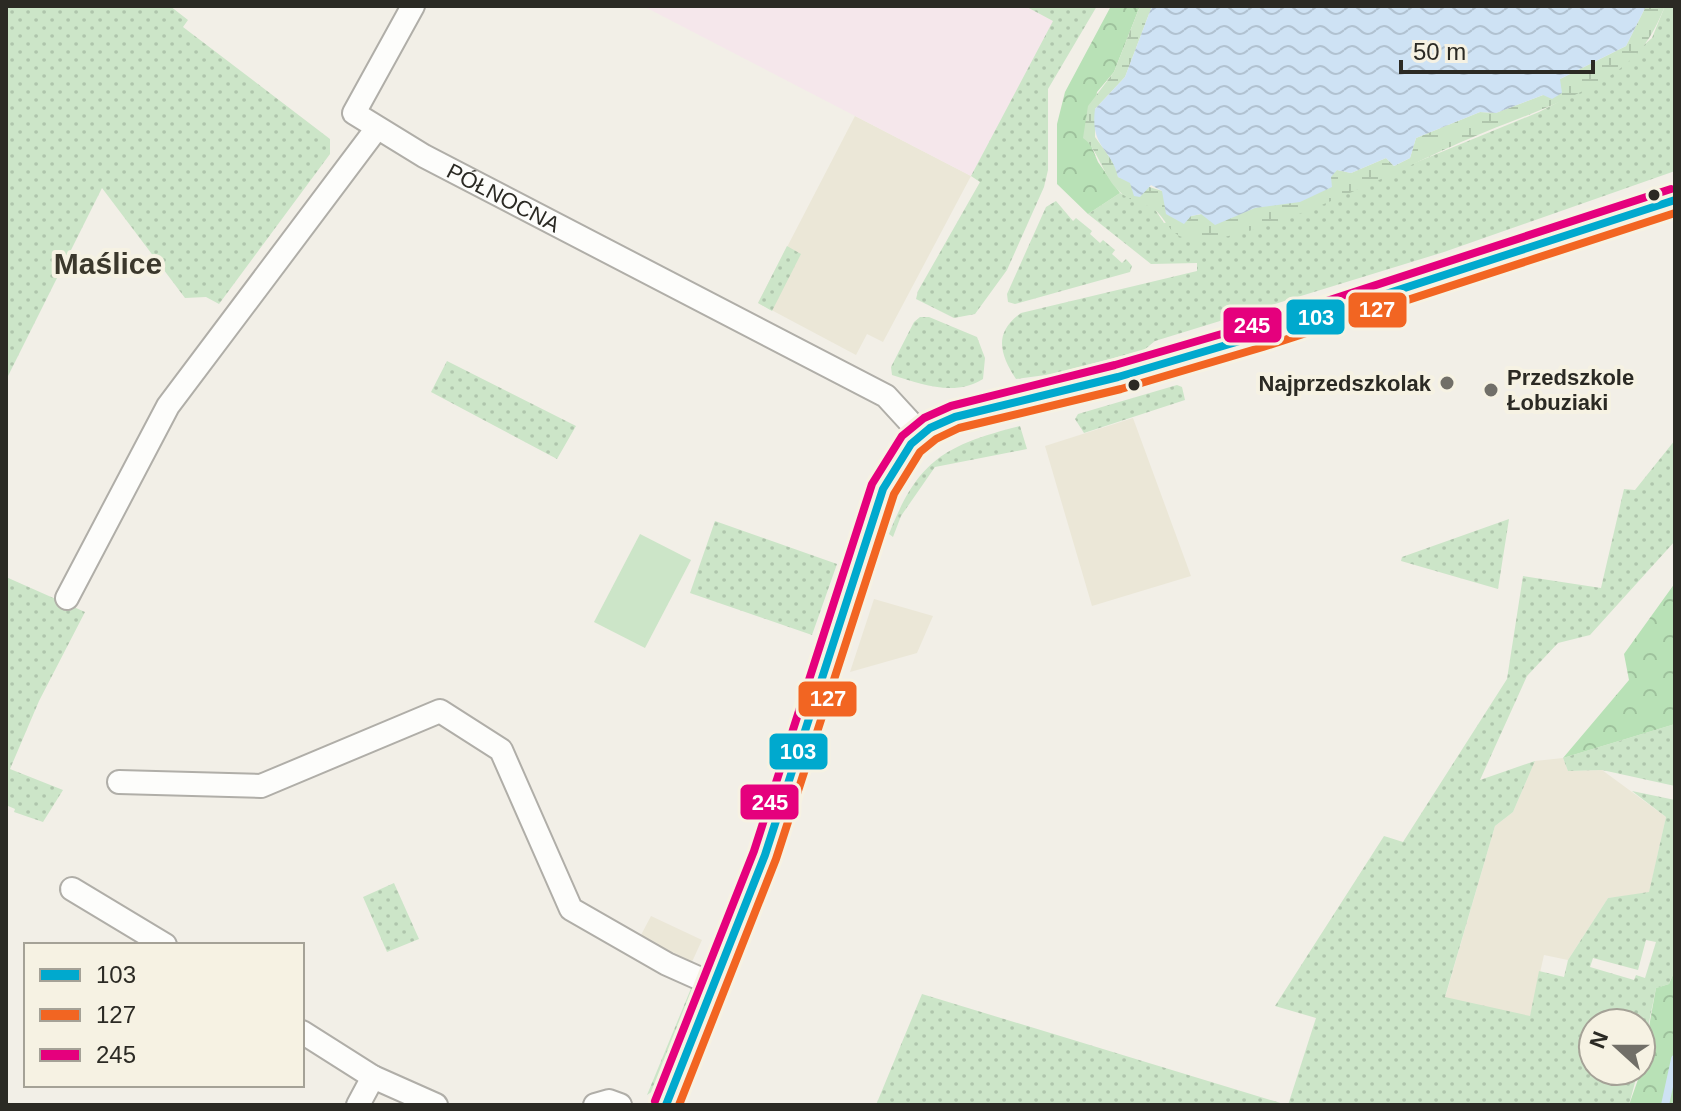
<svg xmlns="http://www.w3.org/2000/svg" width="1681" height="1111" font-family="Arial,sans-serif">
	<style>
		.built { fill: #ebe7d7 }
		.industrial { fill: #f5e7eb }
		.green { fill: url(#green-dots); fill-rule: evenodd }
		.forest { fill: url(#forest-crowns) }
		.wetland { fill: url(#wetland-marsh) }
		.pitch { fill: #cce5c8 }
		.water { fill: url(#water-waves) }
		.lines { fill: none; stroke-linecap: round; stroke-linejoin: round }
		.stream { stroke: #cee2f4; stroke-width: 8 }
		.minor-casing { stroke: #b0aea8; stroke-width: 26 }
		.tertiary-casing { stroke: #b0aea8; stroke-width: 32 }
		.minor { stroke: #fdfdfb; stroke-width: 22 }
		.tertiary { stroke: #fdfdfb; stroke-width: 28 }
		.bus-1-casing { stroke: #f6f2e3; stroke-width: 14 }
		.bus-2-casing { stroke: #f6f2e3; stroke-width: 14 }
		.bus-3-casing { stroke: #f6f2e3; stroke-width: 14 }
		.bus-1 { stroke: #00a9ce; stroke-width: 8 }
		.bus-2 { stroke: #f26522; stroke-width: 8 }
		.bus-3 { stroke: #e5007d; stroke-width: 8 }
		.bus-dot { fill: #2b2a24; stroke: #f6f2e3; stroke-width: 3 }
		.poi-dot { fill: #716f68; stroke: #f6f2e3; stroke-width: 3 }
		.labels { text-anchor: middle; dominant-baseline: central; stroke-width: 8; stroke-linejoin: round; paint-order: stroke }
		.street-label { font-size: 22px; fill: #2b2a24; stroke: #f6f2e3 }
		.poi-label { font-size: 22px; font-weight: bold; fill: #2b2a24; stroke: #f6f2e3; text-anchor: start }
		.district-label { font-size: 30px; font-weight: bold; fill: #3b382c; stroke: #f6f2e3 }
		.line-badge { stroke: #f6f2e3; stroke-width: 3 }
		.badge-label { font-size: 22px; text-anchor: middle; font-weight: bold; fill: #fff }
	</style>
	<defs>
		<pattern id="green-dots" width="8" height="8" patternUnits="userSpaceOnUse" patternTransform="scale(2)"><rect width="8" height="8" fill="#cce5c8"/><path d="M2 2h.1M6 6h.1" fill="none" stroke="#afc5ac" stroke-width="1.8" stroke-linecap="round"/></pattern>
		<pattern id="forest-crowns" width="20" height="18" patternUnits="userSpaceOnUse" patternTransform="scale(2)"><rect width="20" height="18" fill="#b8e1b6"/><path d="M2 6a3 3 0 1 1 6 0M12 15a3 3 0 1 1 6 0" fill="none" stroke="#9ec19c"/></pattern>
		<pattern id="wetland-marsh" width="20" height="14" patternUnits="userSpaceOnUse" patternTransform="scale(2)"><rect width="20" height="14" fill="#cce5c8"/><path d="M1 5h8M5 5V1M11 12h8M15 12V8" fill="none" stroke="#afc5ac"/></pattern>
		<pattern id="water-waves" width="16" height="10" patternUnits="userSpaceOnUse" patternTransform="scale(2)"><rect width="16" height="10" fill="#cee2f4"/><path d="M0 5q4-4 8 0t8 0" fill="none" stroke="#b1c2d1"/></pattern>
	</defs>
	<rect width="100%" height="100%" fill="#f2efe7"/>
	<path class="built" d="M 855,116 L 971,176 L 883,342 L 867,334 L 856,355 L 758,303 Z
		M 1133,418 L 1191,576 L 1092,606 L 1045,446 Z
		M 874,599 L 933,616 L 917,653 L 850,672 Z
		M 1563,758 L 1568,771 L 1602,770 L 1666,817 L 1649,893 L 1608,898 L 1568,960 L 1544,955 L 1530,1017 L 1445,998 L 1495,826 L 1513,812 L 1535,761 Z
		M 651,916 L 702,940 L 691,964 L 641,935 Z"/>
	<path class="industrial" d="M 643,6 L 1025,6 L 1053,21 L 971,176 Z"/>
	<path class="green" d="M 6,6 L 170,6 L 188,20 L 183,27 L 330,139 L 330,154 L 219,304 L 206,297 L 185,298 L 102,188 L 6,380 Z
		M 1025,6 L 1097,6 L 1048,89 L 1048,170 L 1044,187 L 1007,270 L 975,314 L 954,318 L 916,299 L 918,291 L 980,182 L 971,176 L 1053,21 Z
		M 1665,6 L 1675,6 L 1675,171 L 1444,252 L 1155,341 L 1144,350 L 1053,374 L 1016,379 C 999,353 994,332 1021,313 L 1197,271 L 1197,263 L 1151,264 L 1088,214 L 1120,193 L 1154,208 L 1164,223 L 1395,171 L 1539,112 L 1605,78 L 1652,38 Z
		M 1056,201 L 1073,221 L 1076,218 L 1092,231 L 1090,234 L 1100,243 L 1103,240 L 1115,250 L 1112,254 L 1122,263 L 1126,259 L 1132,266 L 1130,272 L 1015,304 L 1008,302 L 1007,294 L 1046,207 Z
		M 787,246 L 801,254 L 772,311 L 758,303 Z
		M 920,317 L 929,317 L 977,337 L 985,358 L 983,379 C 954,397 922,384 892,375 L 891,367 L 914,322 Z
		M 447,361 L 576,426 L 557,459 L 431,392 Z
		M 1177,385 L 1182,387 L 1185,400 L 1084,433 L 1075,419 L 1078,414 Z
		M 1020,426 L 1027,449 L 935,467 L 901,516 L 893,537 L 889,534 C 918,460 945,445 1020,426 Z
		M 1675,440 L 1675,541 L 1590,635 L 1558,643 L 1527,676 L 1480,780 L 1535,761 L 1513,812 L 1495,826 L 1445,997 L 1530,1016 L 1539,971 L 1564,977 L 1568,960 L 1608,898 L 1649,892 L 1666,817 L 1632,791 L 1675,800 L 1675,970 L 1669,984 L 1656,988 L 1641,1062 L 1641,1023 L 1593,1023 L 1593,1071 L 1638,1071 L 1629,1105 L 1288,1105 L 1316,1018 L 1275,1006 L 1384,836 L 1403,842 L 1507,679 L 1523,576 L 1601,588 L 1624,489 L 1635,490 ZM 1646,940 L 1656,942 L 1645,978 L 1636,975 L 1634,980 L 1590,967 L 1593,958 L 1638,970 Z
		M 1509,519 L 1498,589 L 1401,561 L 1402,557 Z
		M 715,521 L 837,564 L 812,635 L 690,593 Z
		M 6,577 L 85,612 L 39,701 L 10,769 L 63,790 L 43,822 L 14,812 L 15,809 L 6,805 Z
		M 1675,724 L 1675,786 L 1602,770 L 1568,771 L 1563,758 Z
		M 394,883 L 419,939 L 387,952 L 363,897 Z
		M 692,986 L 697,995 L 659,1087 L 647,1095 Z
		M 922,994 L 1287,1105 L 876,1105 Z"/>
	<path class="forest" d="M 1111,6 L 1140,6 L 1114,72 L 1097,92 L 1090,143 L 1098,162 L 1120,193 L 1088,214 L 1057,184 L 1057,124 L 1065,92 Z
		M 1675,583 L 1675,724 L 1563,758 L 1629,680 L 1624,654 Z
		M 1675,970 L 1675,1105 L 1629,1105 L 1641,1071 L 1656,988 L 1669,984 Z"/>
	<path class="wetland" d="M 1140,6 L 1152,6 L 1125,77 L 1095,109 L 1095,137 L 1116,166 L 1118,177 L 1162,191 L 1191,216 L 1202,214 L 1215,225 L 1255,208 L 1272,208 L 1280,202 L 1286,203 L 1337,170 L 1351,173 L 1386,158 L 1394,166 L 1410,158 L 1416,138 L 1480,112 L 1496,113 L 1543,95 L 1560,79 L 1626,46 L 1646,6 L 1665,6 C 1651,41 1637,59 1605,79 C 1561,105 1512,120 1466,140 C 1409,164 1237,255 1182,237 C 1168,232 1164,215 1152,208 C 1142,202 1129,201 1120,192 C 1104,179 1097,147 1083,138 L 1088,106 L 1114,72 Z"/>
	<path class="pitch" d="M 640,534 L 691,560 L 645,648 L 594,622 Z"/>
	<path class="water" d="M 1152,6 L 1646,6 L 1626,46 L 1560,79 L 1562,93 L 1552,99 L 1543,95 L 1496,113 L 1480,112 L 1416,138 L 1410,158 L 1394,166 L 1386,158 L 1351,173 L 1337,170 L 1331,177 L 1332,187 L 1300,202 L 1255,208 L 1215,225 L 1201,214 L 1191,216 L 1184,224 L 1166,214 L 1162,191 L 1151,185 L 1140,197 L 1134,196 L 1130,183 L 1118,177 C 1111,147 1090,148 1095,109 L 1125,77 Z"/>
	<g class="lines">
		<path class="stream" d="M 1665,1105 L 1675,1059"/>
		<defs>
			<g id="minor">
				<path id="s1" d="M 413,6 L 354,113 L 424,156 L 886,396 L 920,433"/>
				<path d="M 67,598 L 168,406 L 377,128"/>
				<path d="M 119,782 L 261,786 L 440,711 L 501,750 L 571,909 L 667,964 L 714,985"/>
				<path d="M 72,889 L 165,945"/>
				<path d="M 302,1032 L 373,1077 L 436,1105"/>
				<path d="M 358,1105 L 373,1077"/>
				<path d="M 595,1105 L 609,1101 L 620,1105"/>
			</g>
			<path id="tertiary" d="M 666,1105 L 765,855 L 883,489 C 900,454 916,429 955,417 L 1118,377 L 1260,335 L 1675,200"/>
		</defs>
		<use href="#minor" class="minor-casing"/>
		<use href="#tertiary" class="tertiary-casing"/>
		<use href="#minor" class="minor"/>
		<use href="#tertiary" class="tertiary"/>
		<defs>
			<path id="bus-1" d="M 666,1105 L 765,855 L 883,489 L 911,444 L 930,428 L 955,417 L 1118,377 L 1260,335 L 1675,200"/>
			<path id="bus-2" d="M 679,1105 L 776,859 L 894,494 L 920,452 L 936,439 L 959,428 L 1121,389 L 1263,347 L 1675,213"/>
			<path id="bus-3" d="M 655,1101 L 754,851 L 872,484 L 902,436 L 924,418 L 951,406 L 1115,365 L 1256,324 L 1671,189"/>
		</defs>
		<use href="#bus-1" class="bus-1-casing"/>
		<use href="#bus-2" class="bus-2-casing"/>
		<use href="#bus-3" class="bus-3-casing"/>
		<use href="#bus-1" class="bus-1"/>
		<use href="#bus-2" class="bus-2"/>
		<use href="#bus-3" class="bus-3"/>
	</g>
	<g class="bus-dot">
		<circle cx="1654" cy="195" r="7"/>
		<circle cx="1134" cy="385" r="7"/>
	</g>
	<g class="poi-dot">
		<circle cx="1447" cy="383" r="8"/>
		<circle cx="1491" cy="390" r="8"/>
	</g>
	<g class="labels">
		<g class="street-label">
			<text stroke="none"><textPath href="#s1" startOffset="294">PÓŁNOCNA</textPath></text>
		</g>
		<g class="poi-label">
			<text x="1507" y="377">Przedszkole<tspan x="1507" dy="25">Łobuziaki</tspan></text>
			<text x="1431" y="383" text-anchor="end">Najprzedszkolak</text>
		</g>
		<g class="district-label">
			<text x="108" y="263">Maślice</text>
		</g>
	</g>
	<g class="line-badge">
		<rect x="1347" y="291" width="61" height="38" rx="8" fill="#f26522"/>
		<rect x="1285" y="298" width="61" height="38" rx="8" fill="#00a9ce"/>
		<rect x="1222" y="306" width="61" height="38" rx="8" fill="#e5007d"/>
		<rect x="797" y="680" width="61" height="38" rx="8" fill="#f26522"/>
		<rect x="768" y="732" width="61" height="39" rx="8" fill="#00a9ce"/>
		<rect x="739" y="783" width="61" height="38" rx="8" fill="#e5007d"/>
	</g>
	<g class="badge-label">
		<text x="1377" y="317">127</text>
		<text x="1316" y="325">103</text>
		<text x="1252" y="333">245</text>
		<text x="828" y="706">127</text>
		<text x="798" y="759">103</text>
		<text x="770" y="810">245</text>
	</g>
	<rect width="1681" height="1111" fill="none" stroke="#2b2a24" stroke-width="16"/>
	<rect x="24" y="943" width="280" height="144" fill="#f6f2e3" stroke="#a5a297" stroke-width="2"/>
	<rect x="40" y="969" width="40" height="12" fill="#00a9ce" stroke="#a5a297" stroke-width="2"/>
	<text x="96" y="983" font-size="24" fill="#2b2a24">103</text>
	<rect x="40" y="1009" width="40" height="12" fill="#f26522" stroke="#a5a297" stroke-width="2"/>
	<text x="96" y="1023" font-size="24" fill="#2b2a24">127</text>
	<rect x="40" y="1049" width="40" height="12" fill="#e5007d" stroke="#a5a297" stroke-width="2"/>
	<text x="96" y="1063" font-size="24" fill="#2b2a24">245</text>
	<g transform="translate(1617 1047) rotate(291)"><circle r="38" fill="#f6f2e3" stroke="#a5a297" stroke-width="2"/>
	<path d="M0-6L14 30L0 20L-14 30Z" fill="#716f68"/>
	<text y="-12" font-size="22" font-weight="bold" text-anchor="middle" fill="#2b2a24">N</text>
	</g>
	<path d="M1401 60v12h192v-12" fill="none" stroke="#2b2a24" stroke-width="4"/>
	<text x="1413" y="60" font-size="24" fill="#2b2a24" stroke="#f6f2e3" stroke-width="6" paint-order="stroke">50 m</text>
</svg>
